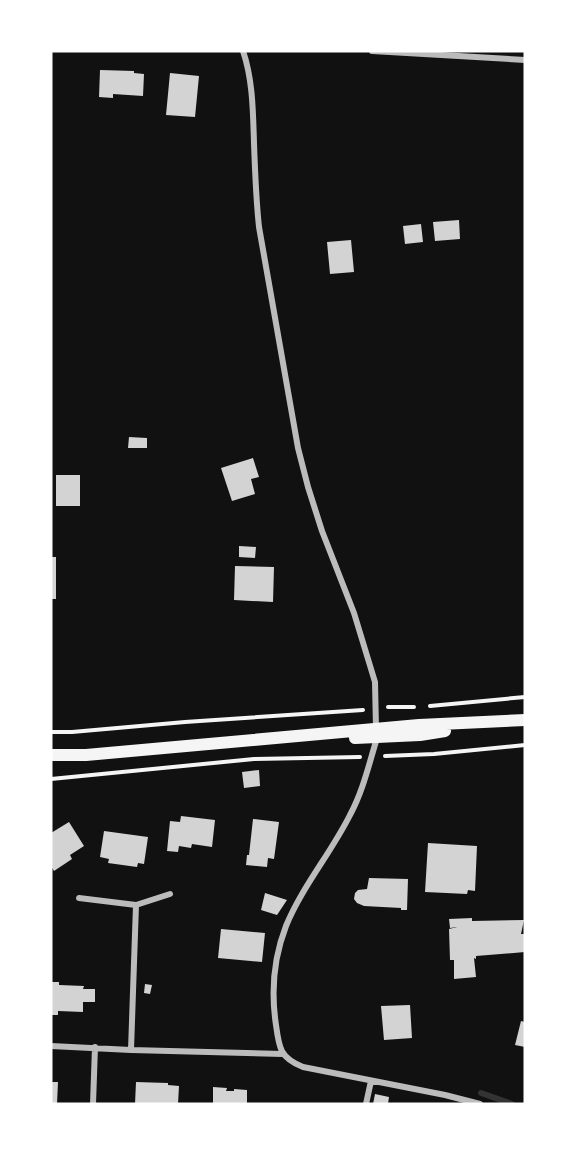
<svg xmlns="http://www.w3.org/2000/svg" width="576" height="1155" font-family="'Nunito Sans',sans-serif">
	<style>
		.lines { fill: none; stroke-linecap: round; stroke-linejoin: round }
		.stream { stroke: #333; stroke-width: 6 }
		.building { fill: #d3d3d3 }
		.path { stroke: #f5f5f5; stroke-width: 4 }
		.minor { stroke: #bcbcbc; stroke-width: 6 }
		.secondary { stroke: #f5f5f5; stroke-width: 12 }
	</style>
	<rect width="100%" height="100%" fill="#111"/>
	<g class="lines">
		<path class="stream" d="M 481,1093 L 512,1104"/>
	</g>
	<path class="building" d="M 100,70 L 134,71 L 134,73 L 144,74 L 143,96 L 113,94 L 113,98 L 99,97 Z
		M 170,73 L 199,76 L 195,117 L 166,115 Z
		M 459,220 L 460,239 L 435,241 L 433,222 Z
		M 421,224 L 423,242 L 405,244 L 403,226 Z
		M 351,240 L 354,272 L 330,274 L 327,242 Z
		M 129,437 L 147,438 L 147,448 L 128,448 Z
		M 253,458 L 259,477 L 251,479 L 255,494 L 232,501 L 221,468 Z
		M 56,475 L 80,475 L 80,506 L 56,506 Z
		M 239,546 L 256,547 L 255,558 L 239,557 Z
		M 51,557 L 56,557 L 56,599 L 51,599 Z
		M 235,566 L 274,567 L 273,602 L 234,600 Z
		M 259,770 L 260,786 L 244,788 L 242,772 Z
		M 181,816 L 215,820 L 212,847 L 192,844 L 191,848 L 179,846 L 178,852 L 167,851 L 170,821 L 180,822 Z
		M 253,819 L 279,822 L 274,859 L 268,858 L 267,867 L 246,865 L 247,855 L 249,855 Z
		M 69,822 L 84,846 L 70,855 L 72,859 L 54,871 L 51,866 L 51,833 Z
		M 104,831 L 148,837 L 144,864 L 138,863 L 137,867 L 108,863 L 109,859 L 100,857 Z
		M 428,843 L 477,846 L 475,891 L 468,890 L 467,894 L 425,892 Z
		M 369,878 L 408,879 L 407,910 L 401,910 L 401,908 L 364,906 L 357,903 L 354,899 L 355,893 L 358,890 L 367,889 Z
		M 265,893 L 287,900 L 277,915 L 261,910 Z
		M 472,918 L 472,921 L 524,920 L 521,934 L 525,934 L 525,952 L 476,956 L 476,959 L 474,958 L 476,977 L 454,979 L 454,960 L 450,960 L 449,929 L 457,927 L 450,928 L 449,919 Z
		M 221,929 L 265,933 L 262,962 L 218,958 Z
		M 51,982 L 59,982 L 59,985 L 84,986 L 83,989 L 95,989 L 95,1002 L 83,1002 L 83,1012 L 58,1011 L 58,1015 L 51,1015 Z
		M 145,984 L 152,985 L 150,994 L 144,993 Z
		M 410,1005 L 412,1038 L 384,1040 L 381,1006 Z
		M 521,1021 L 525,1022 L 525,1047 L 515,1045 Z
		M 51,1082 L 58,1082 L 57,1104 L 51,1104 Z
		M 136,1082 L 168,1083 L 168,1085 L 179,1086 L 178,1104 L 135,1104 Z
		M 213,1087 L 227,1088 L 226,1091 L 234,1091 L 234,1089 L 247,1090 L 247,1104 L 213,1104 Z
		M 375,1094 L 389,1097 L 388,1104 L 373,1104 Z"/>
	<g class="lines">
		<path class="path" d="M 430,706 L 525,697
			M 388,707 L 414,707
			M 51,732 L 72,732 L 185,722 L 363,710
			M 385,756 L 434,754 L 525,745
			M 51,779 L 254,759 L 360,757"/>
		<path class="minor" d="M 243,51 C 253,80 253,113 254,143 C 255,172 256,199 259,227 L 298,448 L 308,487 L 322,531 L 354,613 L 375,682 L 376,729
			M 372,51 L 525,60
			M 377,738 C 369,764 363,791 350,815 C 331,853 302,887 286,926 C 274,957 271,992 276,1025 C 279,1048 280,1058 303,1067 L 445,1095 L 480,1104
			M 79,898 L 136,905 L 170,894
			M 51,1046 L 131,1050 L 283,1054
			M 131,1050 L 136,905
			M 93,1104 L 95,1047
			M 366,1104 L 371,1081"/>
		<path class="secondary" d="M 355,738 L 420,735 L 445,731
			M 51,755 L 86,755 L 419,725 L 525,720"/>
	</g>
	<rect width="576" height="1155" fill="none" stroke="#ffffff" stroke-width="105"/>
</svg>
